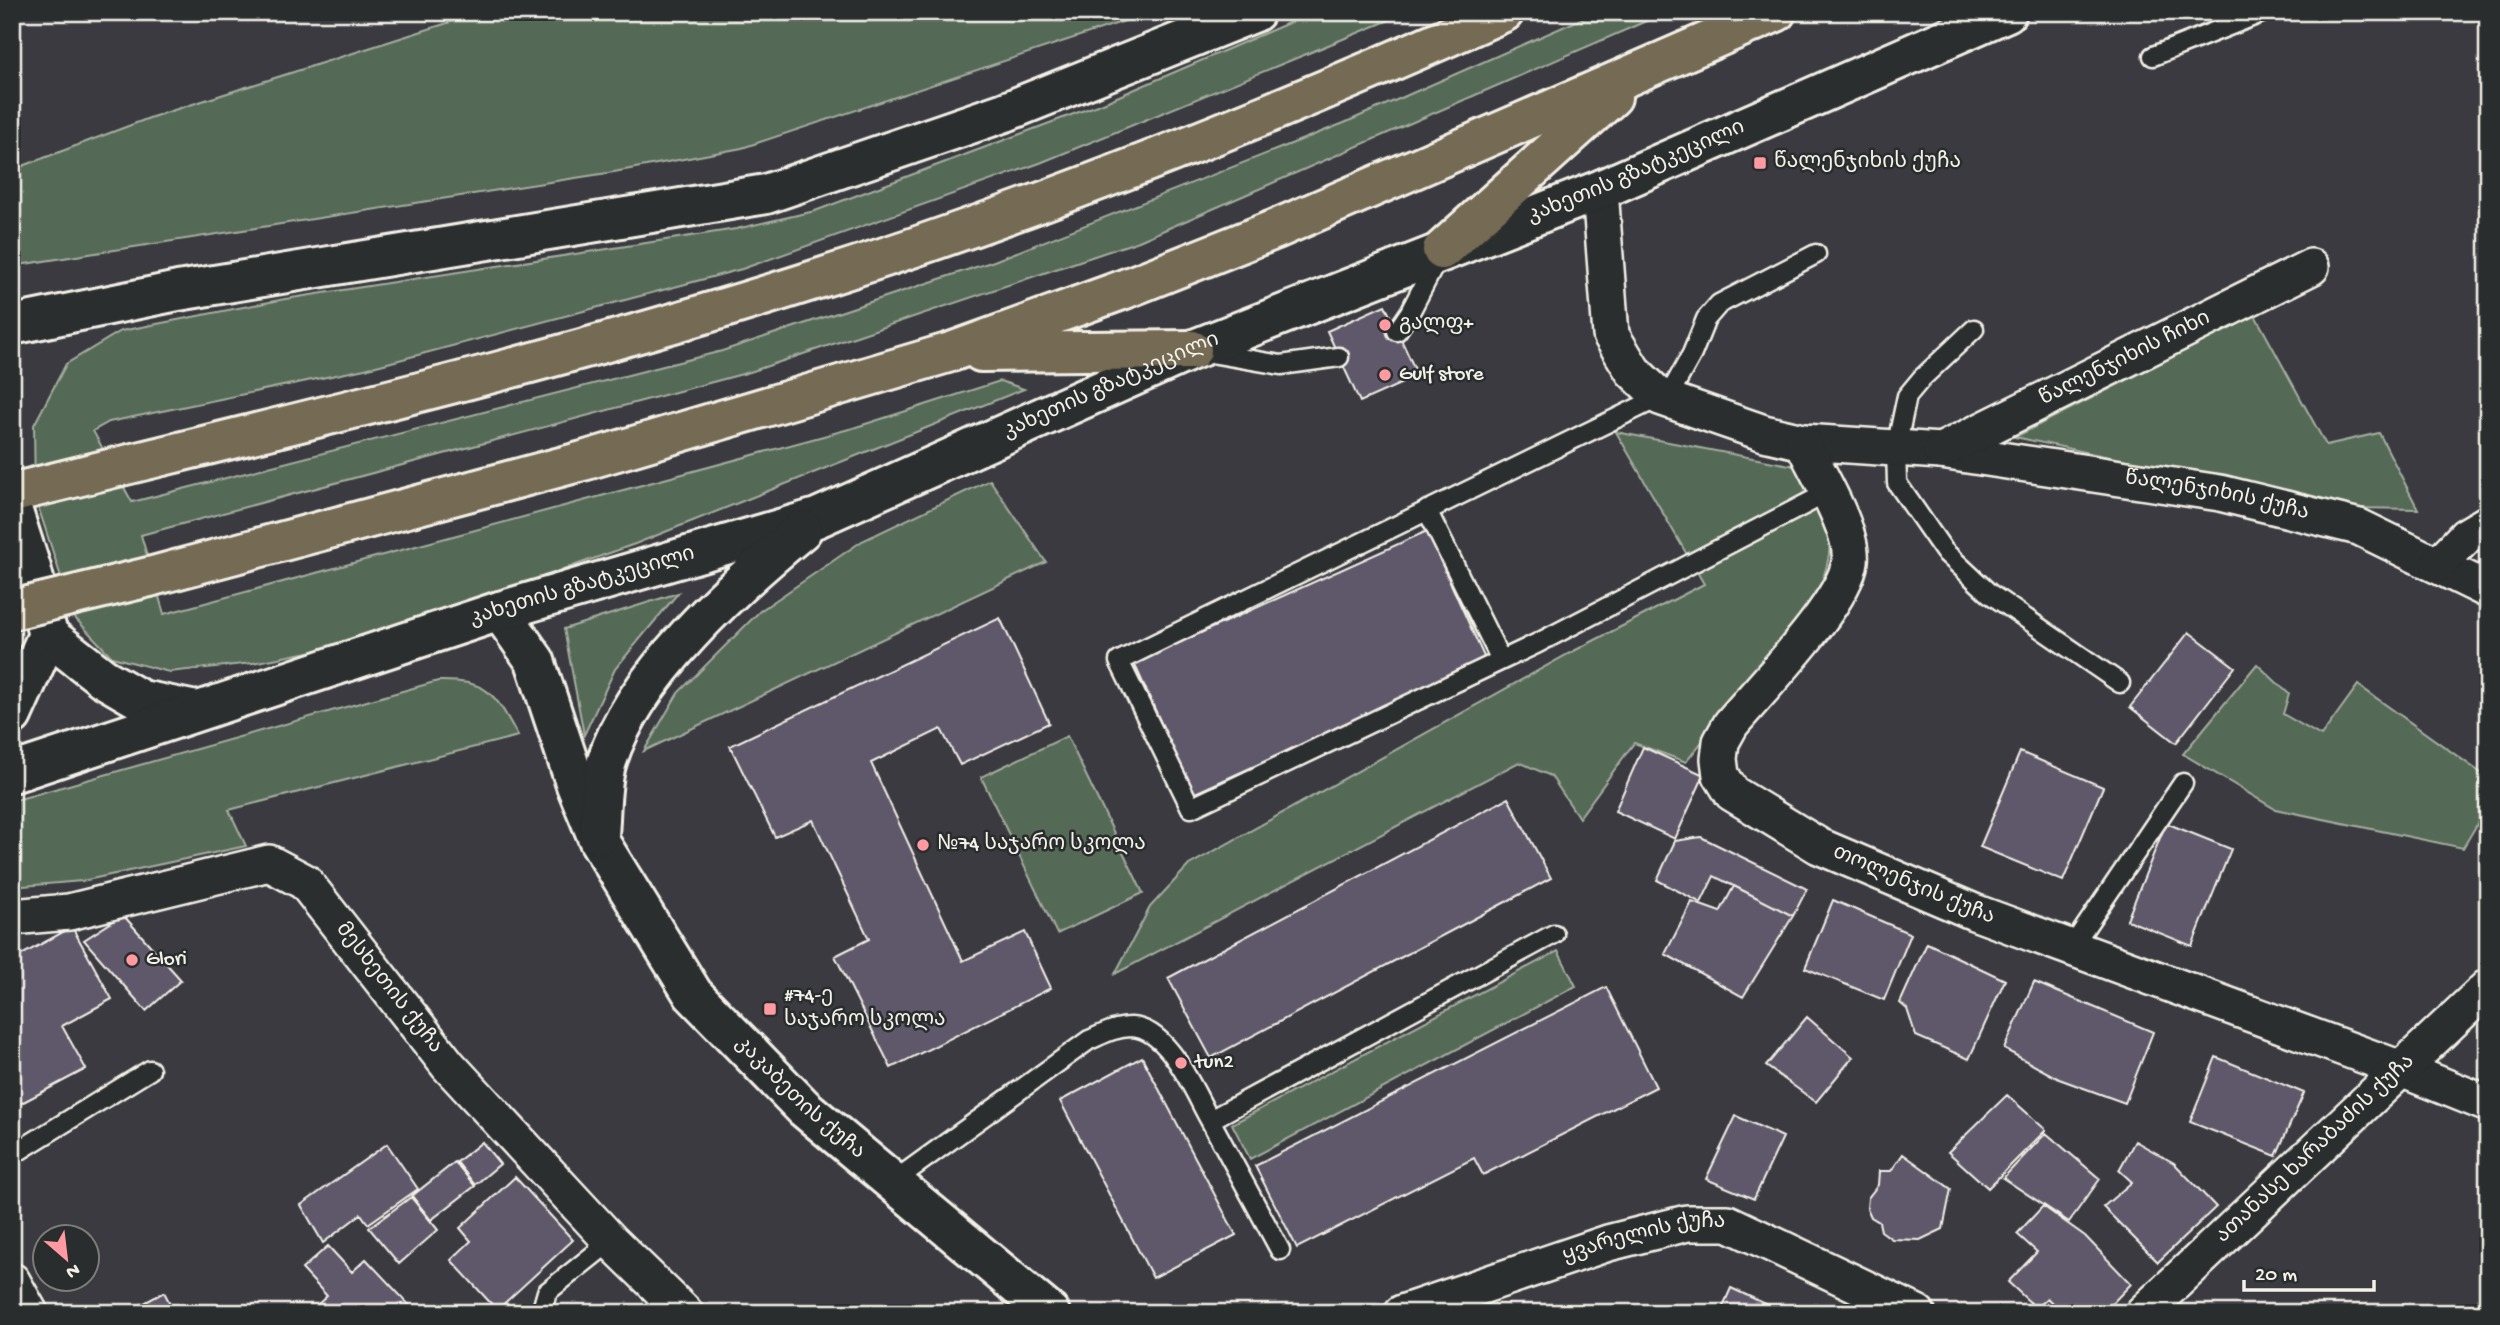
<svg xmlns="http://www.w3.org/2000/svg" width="2500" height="1325" font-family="'Gochi Hand','Noto Sans Georgian',sans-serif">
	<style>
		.green { fill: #556b56; stroke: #a4ae9f; stroke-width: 2 }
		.building { fill: #5e586a; stroke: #f4f1e8; stroke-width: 2 }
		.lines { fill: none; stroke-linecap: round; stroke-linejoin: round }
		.lane-casing { stroke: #f4f1e8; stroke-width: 23 }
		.street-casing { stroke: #f4f1e8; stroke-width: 40 }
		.secondary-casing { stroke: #f4f1e8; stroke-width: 44 }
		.highway-casing { stroke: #f4f1e8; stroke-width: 44 }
		.lane { stroke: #2a2d2e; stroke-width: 18 }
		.street { stroke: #2a2d2e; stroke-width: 35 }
		.secondary { stroke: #2a2d2e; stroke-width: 38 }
		.highway { stroke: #746b52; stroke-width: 38 }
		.highway-bridge-casing { stroke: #f4f1e8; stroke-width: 44; stroke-linecap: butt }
		.highway-bridge { stroke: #746b52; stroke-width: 38 }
		.poi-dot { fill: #ff9aa2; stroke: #2a2d2e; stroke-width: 2.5 }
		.labels { text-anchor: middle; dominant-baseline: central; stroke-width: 5; stroke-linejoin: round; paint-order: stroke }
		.poi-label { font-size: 21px; fill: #f4f1e8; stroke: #2a2d2e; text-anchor: start }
		.street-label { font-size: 21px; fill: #f4f1e8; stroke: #2a2d2e }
	</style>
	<rect width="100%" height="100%" fill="#3a3a40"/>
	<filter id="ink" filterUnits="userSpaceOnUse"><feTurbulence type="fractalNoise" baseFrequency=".0143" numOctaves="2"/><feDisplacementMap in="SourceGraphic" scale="14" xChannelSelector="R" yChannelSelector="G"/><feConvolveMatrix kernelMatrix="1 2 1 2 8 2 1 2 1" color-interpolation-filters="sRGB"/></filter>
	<g filter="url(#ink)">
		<path class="green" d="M 482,12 L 1152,12 L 742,148 L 614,172 L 12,266 L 12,170 L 152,117 Z
			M 1314,12 L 1409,12 L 1040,163 L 742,269 L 365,369 L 109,422 L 93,431 L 132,502 L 722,351 L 994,261 L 1344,123 L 1597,12 L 1667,12 L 1139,241 L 750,372 L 141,535 L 164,614 L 853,428 L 1000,381 L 1024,389 L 635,544 L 359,642 L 253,663 L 169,672 L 112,657 L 74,617 L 35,497 L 34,425 L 66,364 L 121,331 L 285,299 L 736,229 L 815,211 L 1103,103 Z
			M 2255,315 L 2326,445 L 2379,433 L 2418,509 L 2350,508 L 2015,437 Z
			M 1616,432 L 1795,466 C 1831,514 1841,539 1816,596 L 1686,762 L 1634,743 L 1579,818 L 1551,776 L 1519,762 L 1115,974 L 1150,907 L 1189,865 L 1568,654 L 1704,584 Z
			M 990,480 L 1046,562 L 644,751 L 678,693 L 760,611 L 862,541 Z
			M 678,593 L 615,669 L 584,735 L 564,629 Z
			M 2257,664 L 2289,694 L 2283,714 L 2321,736 L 2358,685 L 2488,778 L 2488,806 L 2463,848 L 2275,809 L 2183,754 Z
			M 438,681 C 489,680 495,694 518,736 L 229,810 L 246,846 L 82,881 L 12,887 L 12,801 Z
			M 1067,736 L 1143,893 L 1057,934 L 981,777 Z
			M 1558,951 L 1576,986 L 1250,1159 L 1232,1124 Z"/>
		<path class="building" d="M 1385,305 L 1418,376 L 1360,402 L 1327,331 Z
			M 1427,531 L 1486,661 L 1193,794 L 1134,663 Z
			M 1000,618 L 1049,723 L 960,765 L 941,729 L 871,763 L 963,961 L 1025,932 L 1051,988 L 891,1068 L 835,956 L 869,939 L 813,820 L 775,837 L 730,746 Z
			M 2189,632 L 2235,667 L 2176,743 L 2130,707 Z
			M 1643,747 L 1704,775 L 1675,839 L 1615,811 Z
			M 2020,752 L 2103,787 L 2063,881 L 1980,847 Z
			M 1508,798 L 1551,878 L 1211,1058 L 1168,978 Z
			M 2166,823 L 2231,849 L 2192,946 L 2127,920 Z
			M 1701,837 L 1807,889 L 1793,916 L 1714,876 L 1701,903 L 1657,880 L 1675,841 Z
			M 1734,886 L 1793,916 L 1743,997 L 1665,954 L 1692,902 L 1720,912 Z
			M 1833,900 L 1911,934 L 1884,1000 L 1805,968 Z
			M 123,915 L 181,980 L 146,1011 L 84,940 Z
			M 72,927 L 112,999 L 62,1026 L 86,1069 L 12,1108 L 12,960 Z
			M 1927,943 L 2005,980 L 1969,1059 L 1916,1036 L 1907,1009 L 1900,1003 Z
			M 2034,982 L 2153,1032 L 2125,1103 L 2059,1079 L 2004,1049 Z
			M 1606,987 L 1656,1087 L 1483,1175 L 1474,1158 L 1297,1248 L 1255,1166 Z
			M 1807,1017 L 1853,1057 L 1816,1102 L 1766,1066 Z
			M 1142,1057 L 1236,1235 L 1153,1278 L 1060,1101 Z
			M 2216,1057 L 2304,1093 L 2276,1156 L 2190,1122 Z
			M 2007,1095 L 2046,1130 L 1988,1188 L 1948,1152 Z
			M 1736,1116 L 1783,1137 L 1754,1199 L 1706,1179 Z
			M 2046,1133 L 2100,1179 L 2069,1222 L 2003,1178 Z
			M 2135,1141 L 2174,1163 L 2216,1207 L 2158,1262 L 2103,1207 L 2132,1182 L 2119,1170 Z
			M 482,1142 L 500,1164 L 475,1185 L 457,1162 Z
			M 387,1144 L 418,1189 L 368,1224 L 361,1214 L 323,1243 L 301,1205 Z
			M 1903,1154 L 1951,1189 L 1943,1229 L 1920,1240 L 1892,1239 L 1881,1231 L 1879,1222 L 1871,1217 L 1867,1208 L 1868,1198 L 1878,1185 L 1879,1171 L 1891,1171 Z
			M 455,1162 L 475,1186 L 431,1220 L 412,1196 Z
			M 515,1177 L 573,1240 L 497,1310 L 451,1260 L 471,1241 L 460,1228 Z
			M 411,1197 L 438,1230 L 399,1264 L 369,1228 Z
			M 2043,1206 L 2085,1236 L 2131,1284 L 2103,1313 L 2062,1313 L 2047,1298 L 2036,1308 L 2008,1282 L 2037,1252 L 2017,1234 Z
			M 328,1246 L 352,1272 L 366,1259 L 412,1308 L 407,1313 L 324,1313 L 317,1305 L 327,1296 L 302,1269 Z
			M 1731,1288 L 1785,1313 L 1720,1313 Z
			M 164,1292 L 175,1313 L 126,1313 Z"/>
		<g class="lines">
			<defs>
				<path id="lane" d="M 2153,56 L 2264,12
					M 1974,329 L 1922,378 L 1907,396 L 1896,448 L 1897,483 L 1944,551 L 1989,593 L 2120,683
					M 1397,331 L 1410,312 L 1438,258
					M 1205,352 L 1281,365 L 1339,357
					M 1660,397 L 1119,661 L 1191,808 L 1538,643 L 1827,493
					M 1667,399 L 1692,354 L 1706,319 L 1719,304 L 1816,254
					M 1427,510 L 1501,660
					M 2071,948 L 2183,783
					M 1210,1120 L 1280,1250
					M 12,1155 L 150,1070
					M 894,1181 L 1089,1040 C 1103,1034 1116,1027 1131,1027 C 1169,1028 1194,1092 1210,1120 L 1554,934
					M 541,1313 L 547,1292 L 611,1241"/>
				<g id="street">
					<path id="s1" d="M 1600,190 L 1611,335 L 1633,371 L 1660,397 L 1764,433 L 1803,442 L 1941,451 L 2220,493 L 2359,527 L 2488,590"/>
					<path id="s2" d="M 1803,442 C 1816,471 1854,531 1850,561 C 1845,603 1761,688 1731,724 L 1721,742 L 1719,759 L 1721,775 L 1732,793 L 1819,846 L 1974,912 L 2401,1069 L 2488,1104"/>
					<path id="s3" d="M 1941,451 L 2311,267"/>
					<path d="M 2439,564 L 2466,536 L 2488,523"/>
					<path id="s4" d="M 12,917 L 69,912 L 269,863 L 305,882 L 448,1065 L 611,1241 L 685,1313"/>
					<path d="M 12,1281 L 30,1313"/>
					<path id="s5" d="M 1402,1313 L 1608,1243 L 1687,1223 L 1728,1223 L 1917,1313"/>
					<path id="s6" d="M 2143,1313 L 2488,987"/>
				</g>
				<g id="secondary">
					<path d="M 12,325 L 178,291 L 766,194 L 1005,112 L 1255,12"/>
					<path d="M 12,509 L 31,568 L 48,635 L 12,715"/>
					<path id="s7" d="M 500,611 L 535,661 L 576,785 L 599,841 L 693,994 L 804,1108 L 1050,1313"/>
					<path d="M 48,635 L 103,678 L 141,700 L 196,711"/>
					<path id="s8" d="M 12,773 L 500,611 L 817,518 L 1192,350 L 1600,190 L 2007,12"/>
					<path d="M 599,835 C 601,812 600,783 607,761 C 634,675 734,586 802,530"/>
				</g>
				<path id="highway" d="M 1442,250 L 1612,97
					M 981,352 L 1192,350
					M 12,493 C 278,427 544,366 805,283 C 1043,208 1276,114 1504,12
					M 149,577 L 583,461 L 951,352 L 1122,290 L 1276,229 L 1776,12"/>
			</defs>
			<use href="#lane" class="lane-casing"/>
			<use href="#street" class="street-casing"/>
			<use href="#secondary" class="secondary-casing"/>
			<use href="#highway" class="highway-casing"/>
			<use href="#lane" class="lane"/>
			<use href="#street" class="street"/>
			<use href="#secondary" class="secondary"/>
			<use href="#highway" class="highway"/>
			<defs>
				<path id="highway-bridge" d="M 12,610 L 149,577"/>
			</defs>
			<use href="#highway-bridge" class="highway-bridge-casing"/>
			<use href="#highway-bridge" class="highway-bridge"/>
		</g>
	</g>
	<g class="poi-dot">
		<rect x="1753" y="156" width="14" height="14" rx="3.5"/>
		<circle cx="1385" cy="325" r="7"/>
		<circle cx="1385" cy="375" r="7"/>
		<circle cx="923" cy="845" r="7"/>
		<circle cx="132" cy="960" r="7"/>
		<rect x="763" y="1002" width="14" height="14" rx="3.5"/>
		<circle cx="1181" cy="1063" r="7"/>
	</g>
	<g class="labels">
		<g class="poi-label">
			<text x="1774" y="163">წალენჯიხის ქუჩა</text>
			<text x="1399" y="325">გალფ+</text>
			<text x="1399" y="375">Gulf store</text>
			<text x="937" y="845">№74 საჯარო სკოლა</text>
			<text x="146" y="960">Glori</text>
			<text x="784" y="997">#74-ე<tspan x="784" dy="24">საჯარო სკოლა</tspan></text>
			<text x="1195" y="1063">tun2</text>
		</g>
		<g class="street-label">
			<text stroke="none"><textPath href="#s8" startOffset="1734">კახეთის გზატკეცილი</textPath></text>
			<text stroke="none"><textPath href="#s3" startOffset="206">წალენჯიხის ჩიხი</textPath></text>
			<text stroke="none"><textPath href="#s8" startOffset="1167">კახეთის გზატკეცილი</textPath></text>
			<text stroke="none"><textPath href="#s1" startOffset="793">წალენჯიხის ქუჩა</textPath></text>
			<text stroke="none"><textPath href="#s8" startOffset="600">კახეთის გზატკეცილი</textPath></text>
			<text stroke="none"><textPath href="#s2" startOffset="612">თოლენჯის ქუჩა</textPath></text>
			<text stroke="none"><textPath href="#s4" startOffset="439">მესხეთის ქუჩა</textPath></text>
			<text stroke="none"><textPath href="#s7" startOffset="581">კაკაბეთის ქუჩა</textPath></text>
			<text stroke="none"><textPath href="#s6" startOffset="238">ათანასე ხარაბაძის ქუჩა</textPath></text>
			<text stroke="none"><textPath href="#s5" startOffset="254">ყვარელის ქუჩა</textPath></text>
		</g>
	</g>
	<rect width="2500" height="1325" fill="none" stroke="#2a2d2e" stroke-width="42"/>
	<rect x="21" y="21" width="2458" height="1283" fill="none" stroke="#f4f1e8" stroke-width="2.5" filter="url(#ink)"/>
	<g transform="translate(66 1258) rotate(152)"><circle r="33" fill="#2a2d2e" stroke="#7b7b78" stroke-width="2"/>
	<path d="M0-5L12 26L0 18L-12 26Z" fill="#ff9aa2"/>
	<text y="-10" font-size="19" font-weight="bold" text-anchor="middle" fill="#f4f1e8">N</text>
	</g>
	<path d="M2244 1280v10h130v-10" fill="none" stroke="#f4f1e8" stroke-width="3.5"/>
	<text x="2255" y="1280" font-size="21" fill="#f4f1e8" stroke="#2a2d2e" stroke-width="5" paint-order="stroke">20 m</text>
</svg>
